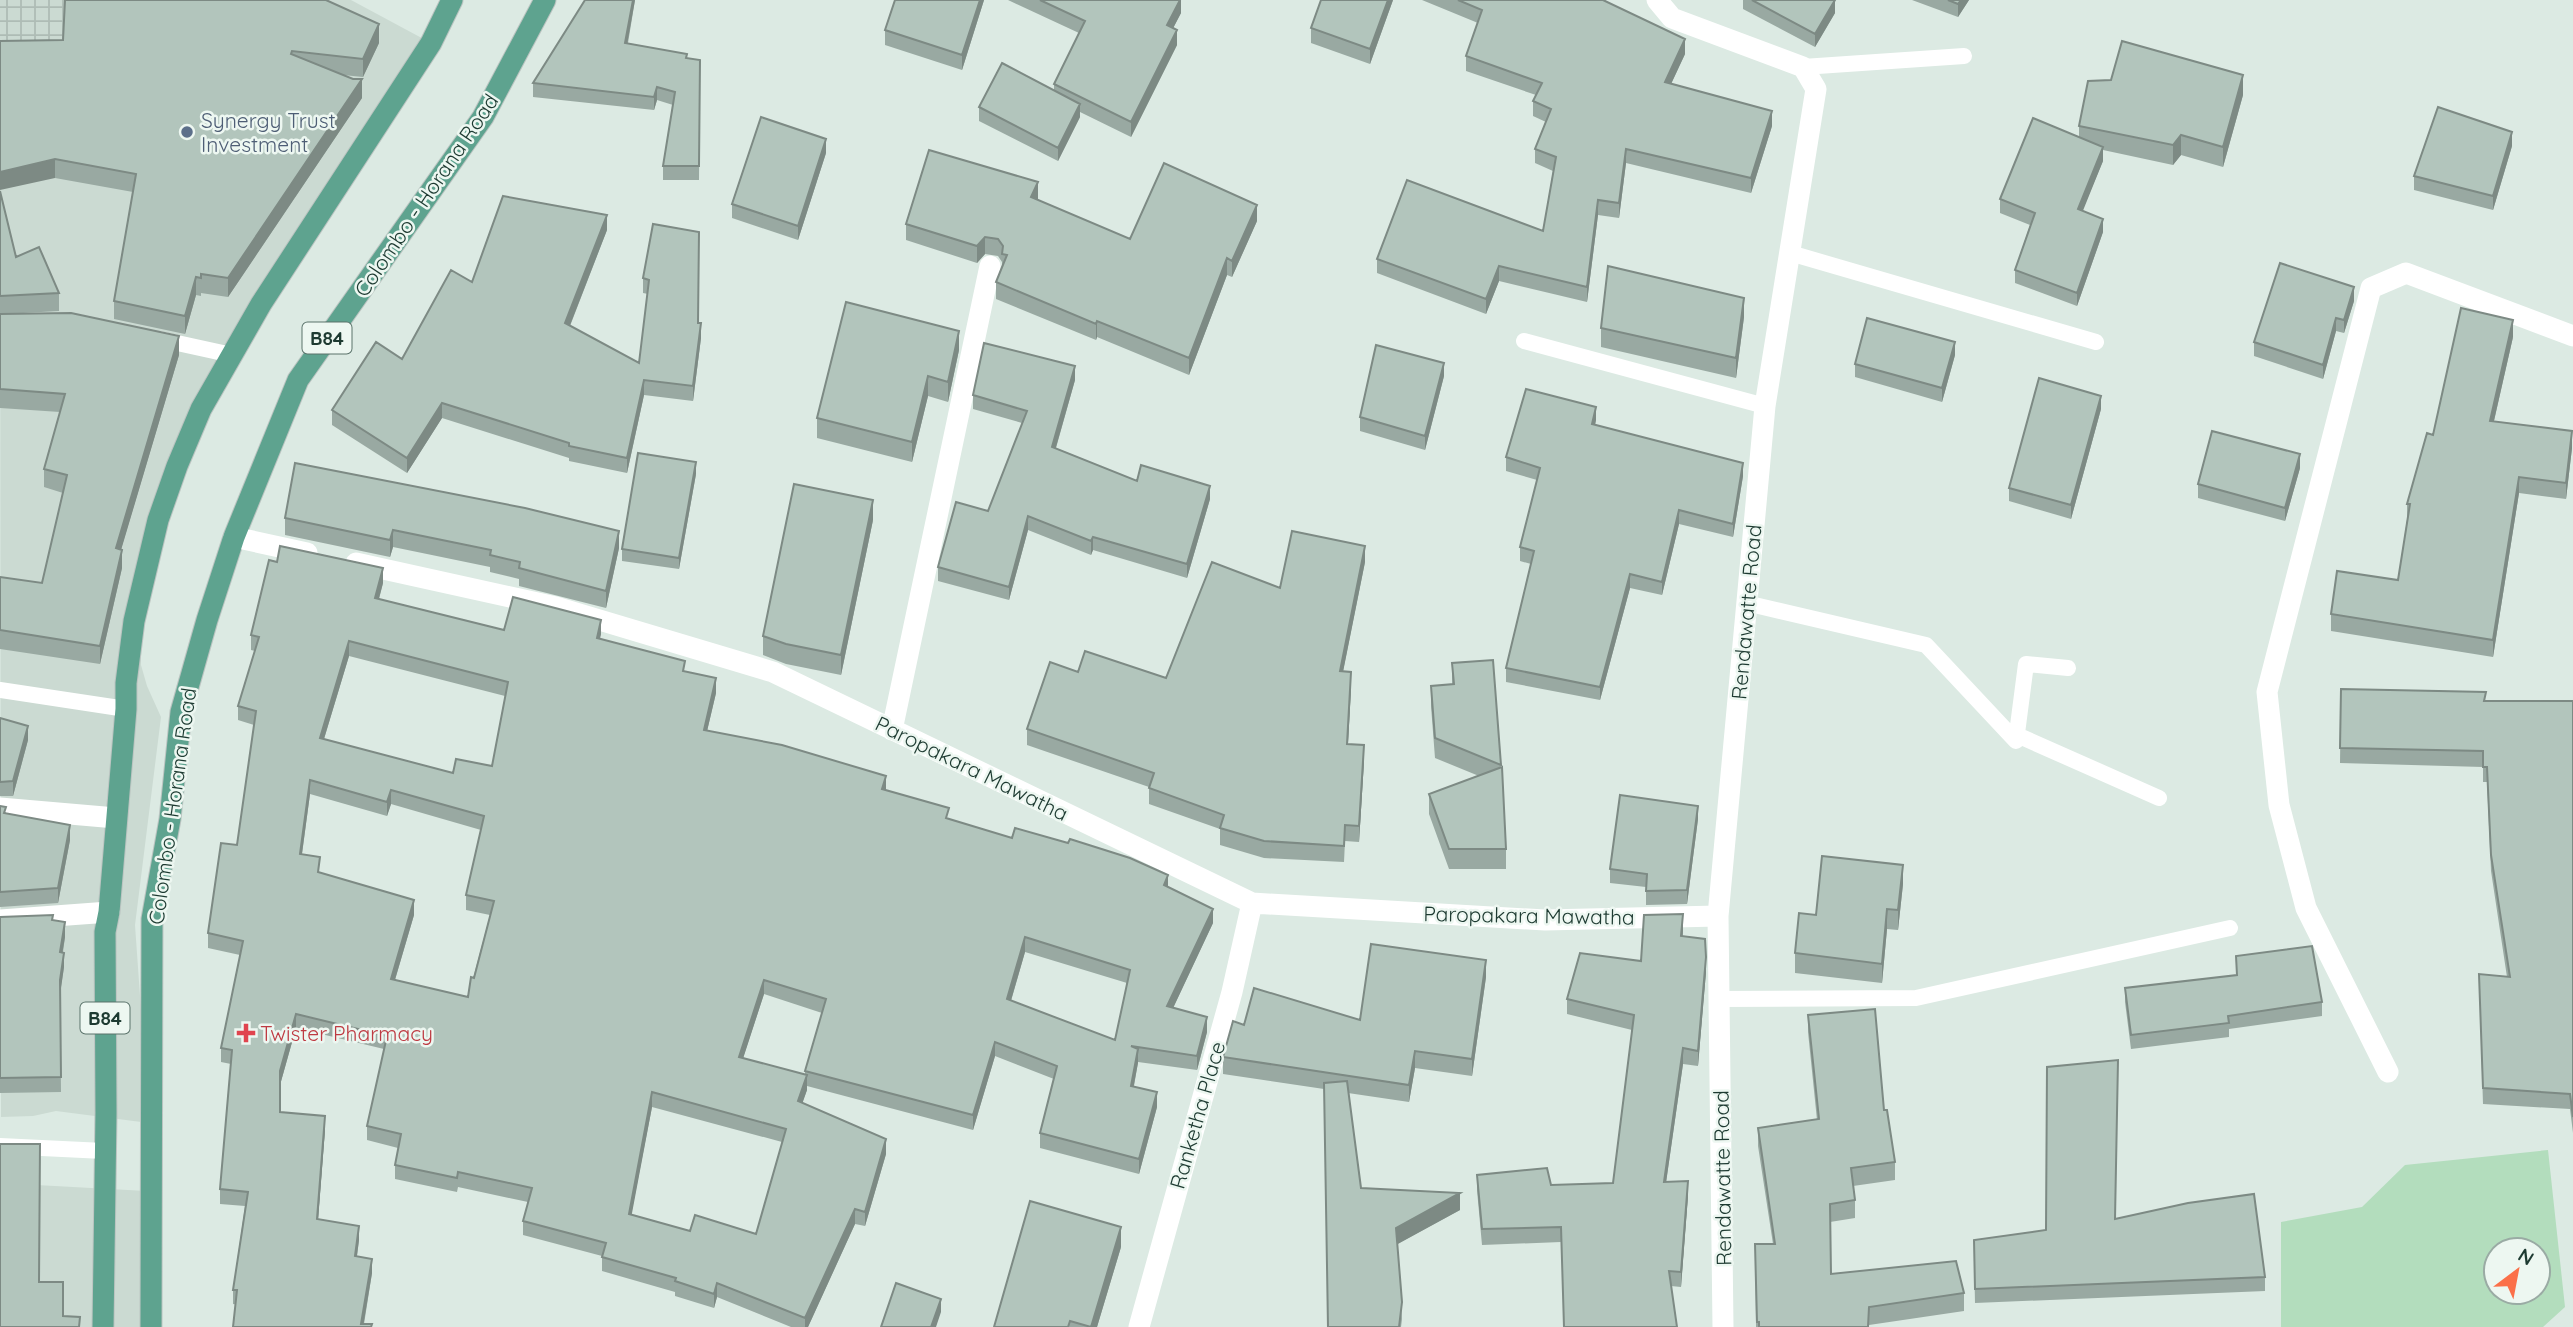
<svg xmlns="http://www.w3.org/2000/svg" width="2573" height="1327" font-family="Quicksand,sans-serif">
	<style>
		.built { fill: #cbdad2 }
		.industrial { fill: url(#industrial-grid) }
		.grass { fill: #b3ddbd; fill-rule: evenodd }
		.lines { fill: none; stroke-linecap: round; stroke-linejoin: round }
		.primary-casing { stroke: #bbc4c1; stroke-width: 23 }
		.lane { stroke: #fff; stroke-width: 16 }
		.street { stroke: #fff; stroke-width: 21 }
		.primary { stroke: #5ea38f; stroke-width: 21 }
		.wall { fill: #99a9a2; fill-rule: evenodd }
		.shaded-wall { fill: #7d8a84 }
		.building { fill: #b2c5bc; stroke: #7d8a84; stroke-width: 2; fill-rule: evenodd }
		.service-dot { fill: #5c6f8a; stroke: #edf7f1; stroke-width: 2.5 }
		.health-dot { fill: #e0444e; stroke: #edf7f1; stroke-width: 2.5 }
		.labels { text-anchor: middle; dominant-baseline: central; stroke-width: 5; stroke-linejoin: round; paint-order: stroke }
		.shield { fill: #edf7f1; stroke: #5b736b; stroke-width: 2 }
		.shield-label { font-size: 19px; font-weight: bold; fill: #1d3a31 }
		.service-label { font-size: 21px; fill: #4e5e75; stroke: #edf7f1; text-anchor: start }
		.street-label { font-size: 21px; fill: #1d3a31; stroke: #edf7f1 }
		.health-label { font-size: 21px; fill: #be3a42; stroke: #edf7f1; text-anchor: start }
	</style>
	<defs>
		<pattern id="industrial-grid" width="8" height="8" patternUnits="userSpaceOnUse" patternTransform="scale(1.75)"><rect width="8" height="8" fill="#cbdad2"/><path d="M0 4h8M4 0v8" fill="none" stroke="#aebcb5"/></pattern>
	</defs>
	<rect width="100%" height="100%" fill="#dceae3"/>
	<path class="built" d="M 279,0 L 351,0 L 431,43 L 235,349 L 149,562 L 139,621 L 141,665 L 147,686 L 161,717 L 135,925 L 149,1123 L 56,1111 L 33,1116 L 1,1117 L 0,45 Z
		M 0,1183 L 146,1191 L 153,1327 L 0,1327 Z"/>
	<path class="industrial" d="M 0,0 L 279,0 L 258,40 L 0,45 Z"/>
	<path class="grass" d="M 2548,1150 L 2565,1307 L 2543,1327 L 2281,1327 L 2281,1222 L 2362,1207 L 2405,1165 ZM 2496,1250 L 2538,1250 L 2538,1292 L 2496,1292 Z"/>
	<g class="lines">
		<defs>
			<path id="primary" d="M 103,1327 L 106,1113 L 105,932 L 109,912 L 126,709 L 126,683 L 134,621 L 158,520 L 177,466 L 201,409 L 261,304 L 431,43 L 452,0
				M 151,1327 L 152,919 L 170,819 L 181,712 L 207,620 L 234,537 L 298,380 L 483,117 L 545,0"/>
		</defs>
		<use href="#primary" class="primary-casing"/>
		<path class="lane" d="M 1803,67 L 1964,56
			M 1790,253 L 2096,342
			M 159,339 L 232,355
			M 1524,341 L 1765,406
			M 1746,603 L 1926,645 L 2016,741 L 2026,664 L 2068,668
			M 0,690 L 126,709
			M 2017,735 L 2159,798
			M 1719,999 L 1916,998 L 2230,928
			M 0,1146 L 104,1151"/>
		<path class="street" d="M 1657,0 L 1672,18 L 1803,67 L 1816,89 L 1765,406 L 1718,916 L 1723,1327
			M 234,537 L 307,553
			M 356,563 L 556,607 L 773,672 L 1252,903 L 1545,920 L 1718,916
			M 892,730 L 990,266
			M 0,808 L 116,818
			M 0,920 L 109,912
			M 2388,1072 L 2306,908 L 2279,805 L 2267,692 L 2371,288 L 2406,273 L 2573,336
			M 1139,1327 L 1232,992 L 1252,903"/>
		<use href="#primary" class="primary"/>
	</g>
	<path class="wall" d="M 585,0 L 635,0 L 628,43 L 687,58 L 700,60 L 699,180 L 663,180 L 663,166 L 673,105 L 657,100 L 654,110 L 533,97 L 533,83 Z
		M 895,0 L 984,0 L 962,70 L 885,45 L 885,30 Z
		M 1008,0 L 1181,0 L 1181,13 L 1173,28 L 1177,45 L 1131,137 L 1080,112 L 1080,117 L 1058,161 L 979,121 L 979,107 L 1054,90 L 1054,84 L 1079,33 Z
		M 1393,0 L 1370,64 L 1311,43 L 1311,28 Z
		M 1422,0 L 1605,0 L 1685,54 L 1671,84 L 1772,126 L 1751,193 L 1626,163 L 1619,218 L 1598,215 L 1587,302 L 1499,281 L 1486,314 L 1377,273 L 1377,259 L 1543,231 L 1553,171 L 1535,163 L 1535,149 L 1546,122 L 1533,116 L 1533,101 L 1536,95 L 1466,71 L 1466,56 L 1478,23 Z
		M 1743,0 L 1835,0 L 1835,13 L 1815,47 L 1743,9 Z
		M 1912,0 L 1969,0 L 1958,17 Z
		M 0,41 L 379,43 L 363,77 L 343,75 L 362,98 L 228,297 L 201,293 L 201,296 L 196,295 L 185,334 L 114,319 L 114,301 L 133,192 L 55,178 Z
		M 2243,95 L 2223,167 L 2181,155 L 2173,165 L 2103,150 L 2103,161 L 2082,211 L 2103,232 L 2077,306 L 2015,283 L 2015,270 L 2030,225 L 2000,213 L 2000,199 L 2079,138 L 2079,126 Z
		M 2512,146 L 2493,210 L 2414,190 L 2414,176 Z
		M 826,153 L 798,240 L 732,218 L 732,204 Z
		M 0,191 L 16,257 L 59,293 L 59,311 L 5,314 L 179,355 L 121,549 L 122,568 L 100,664 L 0,649 L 0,577 L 42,583 L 63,493 L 44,487 L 44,469 L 60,412 L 0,408 Z
		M 1038,199 L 1038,200 L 1130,239 L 1257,221 L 1232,277 L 1227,275 L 1189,375 L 1097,337 L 1096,340 L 996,299 L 996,282 L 1002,266 L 1002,262 L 998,256 L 985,254 L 977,263 L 906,240 L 906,224 Z
		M 653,224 L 699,323 L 701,338 L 693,401 L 644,395 L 627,473 L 569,461 L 569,458 L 442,418 L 407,473 L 332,425 L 332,410 L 402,359 L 472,282 L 607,230 L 570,326 L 639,363 L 648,294 L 643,293 L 643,278 Z
		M 2354,301 L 2344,333 L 2336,331 L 2323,379 L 2254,356 L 2254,342 Z
		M 1744,317 L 1736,378 L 1601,347 L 1601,328 Z
		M 2513,337 L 2494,421 L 2572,448 L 2566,499 L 2519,493 L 2493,657 L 2331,631 L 2331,614 L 2398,580 L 2407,520 L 2407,504 L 2433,435 Z
		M 959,350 L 948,402 L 928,396 L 912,462 L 817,438 L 817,418 Z
		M 1955,355 L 1942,402 L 1855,377 L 1855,364 Z
		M 1444,376 L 1425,450 L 1360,431 L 1360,417 Z
		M 1075,380 L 1056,448 L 1137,481 L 1210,499 L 1187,578 L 1093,550 L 1091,555 L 1028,530 L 1009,600 L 938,581 L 938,567 L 988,511 L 1022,423 L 973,409 L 973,395 Z
		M 2101,409 L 2071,519 L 2009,501 L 2009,488 Z
		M 1596,420 L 1595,425 L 1743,476 L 1733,537 L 1679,524 L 1662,595 L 1630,588 L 1600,700 L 1506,682 L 1506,668 L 1531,564 L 1520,561 L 1520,547 L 1537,480 L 1506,471 L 1506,457 Z
		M 2300,468 L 2285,521 L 2198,498 L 2198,484 Z
		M 696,474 L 679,569 L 622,561 L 622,549 Z
		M 285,518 L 619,548 L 606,608 L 519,586 L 519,579 L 490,572 L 490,567 L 393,547 L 390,557 L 285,535 Z
		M 873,520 L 841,675 L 786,664 L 763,655 L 763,636 Z
		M 1365,562 L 1343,671 L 1351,688 L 1348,744 L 1364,761 L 1359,842 L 1345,841 L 1344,862 L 1264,858 L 1220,845 L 1220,829 L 1149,804 L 1149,787 L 1027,745 L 1027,729 L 1078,672 L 1166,678 L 1280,588 Z
		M 383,583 L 379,599 L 504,630 L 601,634 L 599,639 L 685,672 L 716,693 L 707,731 L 886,790 L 949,819 L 1168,887 L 1213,923 L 1173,1008 L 1207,1032 L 1197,1070 L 1138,1062 L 1134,1086 L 1157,1107 L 1139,1174 L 1040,1148 L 1040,1133 L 1054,1079 L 995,1056 L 973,1130 L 807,1086 L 807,1090 L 802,1103 L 886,1154 L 865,1226 L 855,1224 L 808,1327 L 791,1327 L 717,1297 L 714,1308 L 675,1296 L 675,1292 L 602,1271 L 602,1256 L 523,1235 L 523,1221 L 528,1202 L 458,1187 L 457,1192 L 395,1179 L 395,1165 L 398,1148 L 367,1140 L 367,1126 L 384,1049 L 296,1028 L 280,1085 L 280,1112 L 325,1130 L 318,1219 L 359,1240 L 357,1256 L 372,1273 L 364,1324 L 372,1327 L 233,1304 L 233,1290 L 245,1206 L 220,1204 L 220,1189 L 231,1064 L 221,1062 L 221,1048 L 240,955 L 208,948 L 208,933 L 237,845 L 254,725 L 238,720 L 238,706 L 255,651 L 251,650 L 251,635 ZM 349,656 L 505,696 L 492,766 L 453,773 L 324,739 ZM 310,794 L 387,816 L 391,804 L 481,830 L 466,895 L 466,910 L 490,915 L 468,997 L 395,980 L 414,915 L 320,873 L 302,854 ZM 1025,952 L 1127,983 L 1115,1040 L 1011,1001 ZM 764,994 L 822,1013 L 805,1071 L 805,1075 L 743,1058 ZM 652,1107 L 782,1142 L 756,1234 L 690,1231 L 631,1215 Z
		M 1493,660 L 1501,768 L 1506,849 L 1506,869 L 1449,869 L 1429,814 L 1429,794 L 1479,776 L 1435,758 L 1431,706 L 1431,686 L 1452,684 L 1452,663 Z
		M 2341,689 L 2486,701 L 2573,701 L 2573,1133 L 2570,1109 L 2483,1104 L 2479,974 L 2507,977 L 2491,871 L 2487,782 L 2483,782 L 2483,767 L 2340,763 Z
		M 0,718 L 28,740 L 13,796 L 0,796 Z
		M 0,806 L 6,813 L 70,840 L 58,903 L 0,907 Z
		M 1698,819 L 1687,904 L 1646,905 L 1646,887 L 1610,883 L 1610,869 Z
		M 1903,884 L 1898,930 L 1887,929 L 1882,983 L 1795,973 L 1795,953 L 1816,915 Z
		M 0,917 L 53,920 L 65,937 L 63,952 L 64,967 L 60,993 L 61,1092 L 0,1093 Z
		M 1683,930 L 1683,936 L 1706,972 L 1698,1066 L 1683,1064 L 1666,1182 L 1688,1196 L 1681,1287 L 1671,1286 L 1561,1242 L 1482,1245 L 1477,1190 L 1477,1175 L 1551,1185 L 1613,1183 L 1632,1030 L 1567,1014 L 1567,999 L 1641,961 Z
		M 2236,956 L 2322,1002 L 2322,1016 L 2229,1029 L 2229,1037 L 2131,1049 L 2125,1002 L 2125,988 L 2236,975 Z
		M 1486,977 L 1472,1076 L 1415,1068 L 1409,1102 L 1348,1093 L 1361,1188 L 1460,1210 L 1397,1244 L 1402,1319 L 1401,1327 L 1328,1327 L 1324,1089 L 1223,1074 L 1223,1057 L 1244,1025 L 1360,1020 Z
		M 1808,1015 L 1884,1110 L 1895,1162 L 1895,1180 L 1853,1186 L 1855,1200 L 1855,1218 L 1830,1222 L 1831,1274 L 1964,1293 L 1964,1311 L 1869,1325 L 1869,1327 L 1756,1327 L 1755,1244 L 1773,1244 L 1758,1146 L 1758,1128 L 1817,1120 L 1808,1032 Z
		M 2115,1219 L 2265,1277 L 2265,1291 L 1975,1303 L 1974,1254 L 2046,1230 Z
		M 1121,1247 L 1097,1327 L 994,1327 Z"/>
	<path class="shaded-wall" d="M 633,0 L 635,0 L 625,56 L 625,43 Z
		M 980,0 L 984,0 L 962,70 L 962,55 Z
		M 1176,0 L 1181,0 L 1181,13 L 1167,40 L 1167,25 Z
		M 1388,0 L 1393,0 L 1370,64 L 1370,49 Z
		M 1835,0 L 1835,13 L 1815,47 L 1815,34 Z
		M 1961,0 L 1969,0 L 1958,17 L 1958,4 Z
		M 379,24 L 379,43 L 363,77 L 363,59 Z
		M 1177,30 L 1177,45 L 1131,137 L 1131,122 Z
		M 1685,39 L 1685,54 L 1665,97 L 1665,82 Z
		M 2243,75 L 2243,95 L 2223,167 L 2223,147 Z
		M 362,79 L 362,98 L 228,297 L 228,278 Z
		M 657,87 L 657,100 L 654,110 L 654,97 Z
		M 1080,104 L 1080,117 L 1058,161 L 1058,148 Z
		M 1772,111 L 1772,126 L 1751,193 L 1751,178 Z
		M 2512,132 L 2512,146 L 2493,210 L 2493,196 Z
		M 2181,135 L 2181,155 L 2173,165 L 2173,145 Z
		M 826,139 L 826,153 L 798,240 L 798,226 Z
		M 2103,147 L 2103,161 L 2078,223 L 2078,209 Z
		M 1626,149 L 1626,163 L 1619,218 L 1619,203 Z
		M 55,159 L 55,178 L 0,190 L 0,172 Z
		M 1038,182 L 1038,199 L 1031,213 L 1031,197 Z
		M 1598,200 L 1598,215 L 1587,302 L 1587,287 Z
		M 1257,205 L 1257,221 L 1232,277 L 1232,261 Z
		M 607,215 L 607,230 L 565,338 L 565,323 Z
		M 2103,219 L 2103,232 L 2077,306 L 2077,293 Z
		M 985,237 L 985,254 L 977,263 L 977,246 Z
		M 1227,258 L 1227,275 L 1189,375 L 1189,358 Z
		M 1499,266 L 1499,281 L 1486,314 L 1486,299 Z
		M 196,277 L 196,295 L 185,334 L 185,316 Z
		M 2354,287 L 2354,301 L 2344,333 L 2344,320 Z
		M 1744,298 L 1744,317 L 1736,378 L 1736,358 Z
		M 2336,318 L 2336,331 L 2323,379 L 2323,365 Z
		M 2513,320 L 2513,337 L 2490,438 L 2490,421 Z
		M 1097,321 L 1097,337 L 1096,340 L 1096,324 Z
		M 701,323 L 701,338 L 693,401 L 693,386 Z
		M 959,331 L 959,350 L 948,402 L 948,382 Z
		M 179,336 L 179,355 L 116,567 L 116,548 Z
		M 1955,342 L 1955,355 L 1942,402 L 1942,388 Z
		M 1444,363 L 1444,376 L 1425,450 L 1425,436 Z
		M 1075,366 L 1075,380 L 1052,461 L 1052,447 Z
		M 928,376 L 928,396 L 912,462 L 912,442 Z
		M 644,380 L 644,395 L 627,473 L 627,458 Z
		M 2101,396 L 2101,409 L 2071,519 L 2071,505 Z
		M 442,403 L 442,418 L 407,473 L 407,458 Z
		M 1596,407 L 1596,420 L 1592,438 L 1592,424 Z
		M 2572,431 L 2572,448 L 2566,499 L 2566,483 Z
		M 2300,454 L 2300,468 L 2285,521 L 2285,508 Z
		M 696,462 L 696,474 L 679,569 L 679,558 Z
		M 1743,463 L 1743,476 L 1733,537 L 1733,524 Z
		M 2519,477 L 2519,493 L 2493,657 L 2493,640 Z
		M 1210,486 L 1210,499 L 1187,578 L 1187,564 Z
		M 873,500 L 873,520 L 841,675 L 841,655 Z
		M 1679,510 L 1679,524 L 1662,595 L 1662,582 Z
		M 1028,516 L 1028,530 L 1009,600 L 1009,587 Z
		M 393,530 L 393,547 L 390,557 L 390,540 Z
		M 619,531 L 619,548 L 606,608 L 606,591 Z
		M 1093,537 L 1093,550 L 1091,555 L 1091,541 Z
		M 1365,546 L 1365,562 L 1340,687 L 1340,671 Z
		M 122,550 L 122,568 L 100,664 L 100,646 Z
		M 383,568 L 383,583 L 375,613 L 375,598 Z
		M 1630,574 L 1630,588 L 1600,700 L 1600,687 Z
		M 601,620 L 601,634 L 597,653 L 597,638 Z
		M 349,641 L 349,656 L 320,752 L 320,738 Z
		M 1351,672 L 1351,688 L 1347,760 L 1347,744 Z
		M 716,678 L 716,693 L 704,744 L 704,730 Z
		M 28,726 L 28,740 L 13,796 L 13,781 Z
		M 1364,745 L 1364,761 L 1359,842 L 1359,826 Z
		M 886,776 L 886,790 L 882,789 Z
		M 310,780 L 310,794 L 300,868 L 300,854 Z
		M 391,790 L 391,804 L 387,816 L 387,802 Z
		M 1698,806 L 1698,819 L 1687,904 L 1687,890 Z
		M 70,825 L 70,840 L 58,903 L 58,888 Z
		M 1903,865 L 1903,884 L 1898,930 L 1898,910 Z
		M 1168,875 L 1168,889 L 1164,885 Z
		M 414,900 L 414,915 L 391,993 L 391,979 Z
		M 1213,909 L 1213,923 L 1167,1021 L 1167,1006 Z
		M 1887,909 L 1887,929 L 1882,983 L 1882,964 Z
		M 1683,914 L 1683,930 L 1681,951 L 1681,936 Z
		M 65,922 L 65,937 L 60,967 L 60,952 Z
		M 1025,937 L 1025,952 L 1007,1014 L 1007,999 Z
		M 64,953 L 64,967 L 60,995 L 60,980 Z
		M 1706,957 L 1706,972 L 1698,1066 L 1698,1051 Z
		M 1486,960 L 1486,977 L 1472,1076 L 1472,1059 Z
		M 764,980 L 764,994 L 739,1071 L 739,1057 Z
		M 296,1014 L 296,1028 L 280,1085 L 280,1071 Z
		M 1207,1017 L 1207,1032 L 1197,1070 L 1197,1056 Z
		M 995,1042 L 995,1056 L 973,1130 L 973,1115 Z
		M 1683,1048 L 1683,1064 L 1664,1197 L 1664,1182 Z
		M 1138,1049 L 1138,1063 L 1131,1100 L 1131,1086 Z
		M 1415,1051 L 1415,1068 L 1409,1102 L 1409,1085 Z
		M 807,1075 L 807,1090 L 798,1116 L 798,1101 Z
		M 652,1092 L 652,1107 L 629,1229 L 629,1214 Z
		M 1157,1092 L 1157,1107 L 1139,1174 L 1139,1159 Z
		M 325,1116 L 325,1130 L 317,1234 L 317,1219 Z
		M 886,1139 L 886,1154 L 865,1226 L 865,1212 Z
		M 1688,1181 L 1688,1196 L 1681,1287 L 1681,1272 Z
		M 1460,1193 L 1460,1210 L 1396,1245 L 1396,1228 Z
		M 855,1209 L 855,1224 L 808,1327 L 805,1327 L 805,1318 Z
		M 359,1226 L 359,1240 L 355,1270 L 355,1256 Z
		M 1121,1227 L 1121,1247 L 1097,1327 L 1091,1327 Z
		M 372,1259 L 372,1273 L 363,1327 L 361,1327 Z
		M 717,1283 L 717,1297 L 714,1308 L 714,1294 Z
		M 941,1299 L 941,1312 L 936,1327 L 931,1327 Z"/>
	<path class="building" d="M 65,0 L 326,0 L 379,24 L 363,59 L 292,51 L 291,54 L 353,79 L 362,79 L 228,278 L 201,274 L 201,278 L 196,277 L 185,316 L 114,301 L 136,174 L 55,159 L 0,172 L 0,41 L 63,40 Z
		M 585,0 L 633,0 L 625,43 L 687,54 L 686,58 L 700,60 L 699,166 L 663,166 L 675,92 L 657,87 L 654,97 L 533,83 Z
		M 895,0 L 980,0 L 962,55 L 885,30 Z
		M 1040,0 L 1180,0 L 1167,25 L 1177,30 L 1131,122 L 1054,84 L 1085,21 Z
		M 1321,0 L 1388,0 L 1370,49 L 1311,28 Z
		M 1458,0 L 1603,0 L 1685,39 L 1665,82 L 1772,111 L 1751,178 L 1626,149 L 1619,203 L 1598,200 L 1587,287 L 1499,266 L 1486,299 L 1377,259 L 1407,180 L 1543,231 L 1556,157 L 1535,149 L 1551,109 L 1533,101 L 1542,83 L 1466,56 L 1482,10 Z
		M 1752,0 L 1835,0 L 1815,34 Z
		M 1948,0 L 1961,0 L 1958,4 Z
		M 2122,41 L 2243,75 L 2223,147 L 2181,135 L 2173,145 L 2079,126 L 2088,81 L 2111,80 Z
		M 1002,63 L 1080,104 L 1058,148 L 979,107 Z
		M 2438,107 L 2512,132 L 2493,196 L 2414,176 Z
		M 761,117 L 826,139 L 798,226 L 732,204 Z
		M 2033,118 L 2103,147 L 2078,209 L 2103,219 L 2077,293 L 2015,270 L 2035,213 L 2000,199 Z
		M 929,150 L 1038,182 L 1031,197 L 1130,239 L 1164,163 L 1257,205 L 1232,261 L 1227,258 L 1189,358 L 1097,321 L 1096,324 L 996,282 L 1007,255 L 1002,254 L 1003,246 L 998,239 L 985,237 L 977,246 L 906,224 Z
		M 0,191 L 16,257 L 39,247 L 59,293 L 0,296 Z
		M 503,196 L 607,215 L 565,323 L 639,363 L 649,280 L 643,278 L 653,224 L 699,232 L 698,323 L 701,323 L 693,386 L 644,380 L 627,458 L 569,446 L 569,443 L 442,403 L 407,458 L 332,410 L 376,342 L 402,359 L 451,270 L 472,282 Z
		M 2280,263 L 2354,287 L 2344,320 L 2336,318 L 2323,365 L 2254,342 Z
		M 1608,266 L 1744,298 L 1736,358 L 1601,328 Z
		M 846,302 L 959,331 L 948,382 L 928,376 L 912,442 L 817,418 Z
		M 2461,308 L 2513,320 L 2490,421 L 2572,431 L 2566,483 L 2519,477 L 2493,640 L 2331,614 L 2337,571 L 2398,580 L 2410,504 L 2407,504 L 2427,433 L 2433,435 Z
		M 71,313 L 179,336 L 116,548 L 122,550 L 100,646 L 0,630 L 0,577 L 42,583 L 67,475 L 44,469 L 65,394 L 0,389 L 0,314 Z
		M 1867,318 L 1955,342 L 1942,388 L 1855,364 Z
		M 984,343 L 1075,366 L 1052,447 L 1137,481 L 1141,465 L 1210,486 L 1187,564 L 1093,537 L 1091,541 L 1028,516 L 1009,587 L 938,567 L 956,502 L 988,511 L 1027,411 L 973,395 Z
		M 1376,345 L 1444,363 L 1425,436 L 1360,417 Z
		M 2039,378 L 2101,396 L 2071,505 L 2009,488 Z
		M 1526,389 L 1596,407 L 1592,424 L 1743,463 L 1733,524 L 1679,510 L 1662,582 L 1630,574 L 1600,687 L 1506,668 L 1534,551 L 1520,547 L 1540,468 L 1506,457 Z
		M 2212,431 L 2300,454 L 2285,508 L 2198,484 Z
		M 638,453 L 696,462 L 679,558 L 622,549 Z
		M 295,463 L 525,508 L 619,531 L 606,591 L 519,568 L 520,562 L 490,555 L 491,550 L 393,530 L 390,540 L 285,518 Z
		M 794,484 L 873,500 L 841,655 L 786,644 L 763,636 Z
		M 1292,531 L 1365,546 L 1340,671 L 1351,672 L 1347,744 L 1364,745 L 1359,826 L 1345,825 L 1344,846 L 1264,841 L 1220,828 L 1224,815 L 1149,788 L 1154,773 L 1027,729 L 1050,662 L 1078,672 L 1085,651 L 1166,678 L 1212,562 L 1280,588 Z
		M 280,546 L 383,568 L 375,598 L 504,630 L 513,597 L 601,620 L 597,638 L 685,661 L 683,671 L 716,678 L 704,730 L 782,745 L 886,776 L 882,789 L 949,808 L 946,818 L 1012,838 L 1015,828 L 1068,843 L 1070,839 L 1130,858 L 1168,875 L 1164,885 L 1213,909 L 1167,1006 L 1207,1017 L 1197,1056 L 1131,1046 L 1138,1049 L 1131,1086 L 1157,1092 L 1139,1159 L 1040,1133 L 1057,1066 L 995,1042 L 973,1115 L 805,1071 L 826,999 L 764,980 L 739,1057 L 807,1075 L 798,1101 L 886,1139 L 865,1212 L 855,1209 L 805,1318 L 717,1283 L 714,1294 L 675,1281 L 676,1278 L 602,1257 L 606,1243 L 523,1221 L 532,1188 L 458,1172 L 457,1178 L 395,1165 L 401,1134 L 367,1126 L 387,1036 L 296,1014 L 280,1071 L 280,1112 L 325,1116 L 317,1219 L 359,1226 L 355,1256 L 372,1259 L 361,1324 L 372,1324 L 371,1327 L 233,1327 L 237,1290 L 233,1290 L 248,1192 L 220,1189 L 232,1050 L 221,1048 L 243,941 L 208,933 L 221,843 L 237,845 L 256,711 L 238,706 L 259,637 L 251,635 L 269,560 L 277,562 ZM 349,641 L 508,682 L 492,766 L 456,759 L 453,773 L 320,738 ZM 310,780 L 387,802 L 391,790 L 484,816 L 466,895 L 494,901 L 474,978 L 471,977 L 468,997 L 391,979 L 414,900 L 318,872 L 320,857 L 300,854 ZM 1025,937 L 1130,970 L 1115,1040 L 1007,999 ZM 652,1092 L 786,1129 L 756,1234 L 695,1215 L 690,1231 L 629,1214 Z
		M 1493,660 L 1501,765 L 1435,738 L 1431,686 L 1454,684 L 1452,663 Z
		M 2341,689 L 2486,692 L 2484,701 L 2573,701 L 2573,1117 L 2570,1094 L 2483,1088 L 2479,974 L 2510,977 L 2491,855 L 2487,767 L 2483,767 L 2483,751 L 2340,748 Z
		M 0,718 L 28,726 L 13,781 L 0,782 Z
		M 1502,767 L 1506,849 L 1449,849 L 1429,794 Z
		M 1620,795 L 1698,806 L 1687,890 L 1646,891 L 1647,874 L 1610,869 Z
		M 0,806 L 6,807 L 4,813 L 70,825 L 58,888 L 0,892 Z
		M 1822,856 L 1903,865 L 1898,910 L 1887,909 L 1882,964 L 1795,953 L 1799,913 L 1816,915 Z
		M 1683,914 L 1681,936 L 1705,939 L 1706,957 L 1698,1051 L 1683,1048 L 1664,1182 L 1688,1181 L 1681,1272 L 1669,1271 L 1677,1327 L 1564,1327 L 1561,1227 L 1482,1229 L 1477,1175 L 1547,1168 L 1551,1185 L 1613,1183 L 1634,1015 L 1567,999 L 1580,953 L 1641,961 L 1644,915 Z
		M 53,915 L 52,920 L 65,922 L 60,952 L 64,953 L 60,980 L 61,1077 L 0,1078 L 0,917 Z
		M 1371,944 L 1486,960 L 1472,1059 L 1415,1051 L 1409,1085 L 1223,1057 L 1233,1021 L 1244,1025 L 1254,988 L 1360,1020 Z
		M 2312,946 L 2322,1002 L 2228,1016 L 2229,1023 L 2131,1035 L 2125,988 L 2237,975 L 2236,956 Z
		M 1875,1009 L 1884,1110 L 1887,1110 L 1895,1162 L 1851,1168 L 1855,1200 L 1830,1204 L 1831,1274 L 1956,1261 L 1964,1293 L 1869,1307 L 1868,1327 L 1759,1327 L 1759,1322 L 1757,1322 L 1755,1244 L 1775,1244 L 1758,1128 L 1819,1119 L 1808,1015 Z
		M 2118,1060 L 2115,1219 L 2188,1203 L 2254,1194 L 2265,1277 L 1975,1289 L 1974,1240 L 2046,1230 L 2047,1067 Z
		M 1347,1081 L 1361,1188 L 1460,1193 L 1396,1228 L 1402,1302 L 1399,1327 L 1328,1327 L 1324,1083 Z
		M 0,1144 L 40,1144 L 39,1282 L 63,1282 L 63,1316 L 80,1317 L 79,1327 L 0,1327 Z
		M 1030,1201 L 1121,1227 L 1091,1327 L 1070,1321 L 1068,1327 L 994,1327 Z
		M 896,1283 L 941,1299 L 931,1327 L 881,1327 Z"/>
	<circle class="service-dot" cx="187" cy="132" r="7"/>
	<path class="health-dot" d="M242.5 1022.5h7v7h7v7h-7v7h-7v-7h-7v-7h7z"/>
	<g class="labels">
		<g class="shield">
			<rect x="302.5" y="322.5" width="49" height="31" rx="5"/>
			<rect x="80.5" y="1002.5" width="49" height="31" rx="5"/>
		</g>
		<g class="shield-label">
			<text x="327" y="338">B84</text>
			<text x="105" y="1018">B84</text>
		</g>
		<g class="service-label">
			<text x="201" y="120">Synergy Trust<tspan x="201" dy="24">Investment</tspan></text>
		</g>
		<g class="street-label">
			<text transform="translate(426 195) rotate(-56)">Colombo - Horana Road</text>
			<text transform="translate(1746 612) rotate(-85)">Rendawatte Road</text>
			<text transform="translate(972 768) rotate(26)">Paropakara Mawatha</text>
			<text transform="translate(172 806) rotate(-82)">Colombo - Horana Road</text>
			<text transform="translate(1529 915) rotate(1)">Paropakara Mawatha</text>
			<text transform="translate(1197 1115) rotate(-74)">Ranketha Place</text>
			<text transform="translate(1722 1178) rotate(-91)">Rendawatte Road</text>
		</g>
		<g class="health-label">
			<text x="260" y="1033">Twister Pharmacy</text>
		</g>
	</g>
	<g transform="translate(2517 1271) rotate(32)"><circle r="33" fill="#edf7f1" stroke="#9aaba4" stroke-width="2"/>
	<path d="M0-5L12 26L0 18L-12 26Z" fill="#fb7049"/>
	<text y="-10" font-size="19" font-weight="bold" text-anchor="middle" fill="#1d3a31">N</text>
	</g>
</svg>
